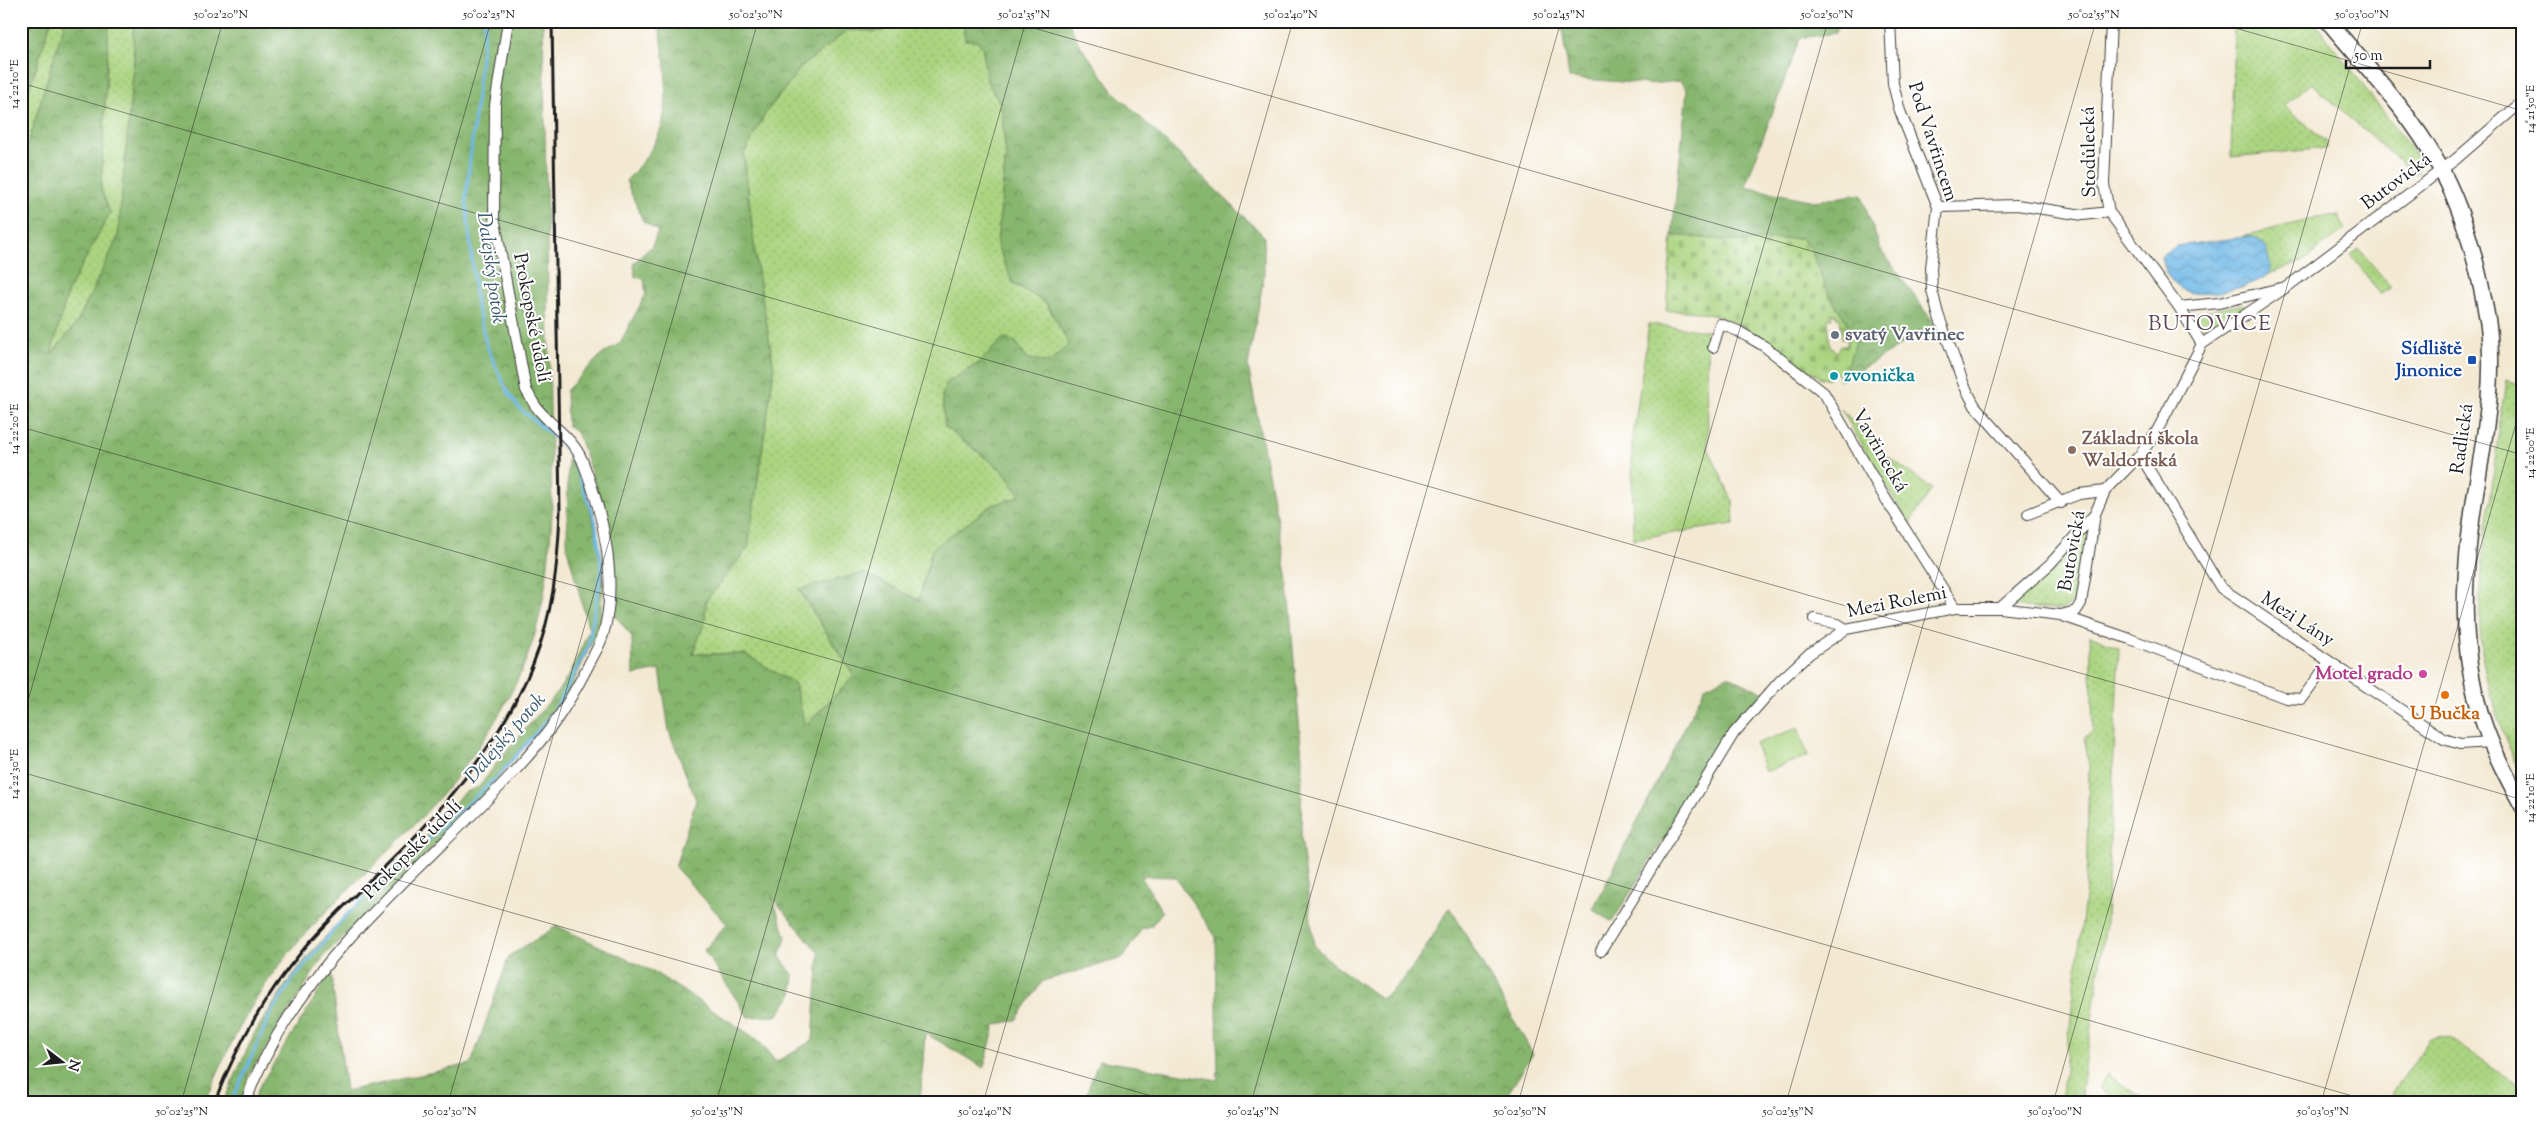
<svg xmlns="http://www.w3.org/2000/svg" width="2544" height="1124" font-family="'Sorts Mill Goudy',serif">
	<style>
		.green { fill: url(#green-dots); stroke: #63784e }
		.forest { fill: url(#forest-crowns); stroke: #526945 }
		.cemetery { fill: url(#cemetery-stones); stroke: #63784e; fill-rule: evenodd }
		.pitch { fill: #aad480; stroke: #63784e }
		.water { fill: url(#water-waves); stroke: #446a81 }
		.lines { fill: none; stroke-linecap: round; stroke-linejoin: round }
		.stream { stroke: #6db7e6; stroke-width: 3 }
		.street-casing { stroke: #3c3b37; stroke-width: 12 }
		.secondary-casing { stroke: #3c3b37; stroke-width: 18 }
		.street { stroke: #fff; stroke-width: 10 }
		.secondary { stroke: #fff; stroke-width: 15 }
		.rail { stroke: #1c1c1c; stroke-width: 3 }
		.ticks { fill: none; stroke: #1c1c1c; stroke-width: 1; stroke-opacity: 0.45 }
		.worship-dot { fill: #6b7280; stroke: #fff; stroke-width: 2 }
		.transit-dot { fill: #1a4fb4; stroke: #fff; stroke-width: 2 }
		.culture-dot { fill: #0f9aa8; stroke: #fff; stroke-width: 2 }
		.education-dot { fill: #8d6e63; stroke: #fff; stroke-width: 2 }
		.hotel-dot { fill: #d1479c; stroke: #fff; stroke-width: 2 }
		.food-dot { fill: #e8710a; stroke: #fff; stroke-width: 2 }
		.labels { text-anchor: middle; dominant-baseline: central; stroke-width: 4; stroke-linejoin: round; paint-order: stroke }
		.street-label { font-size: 19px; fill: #1c1c1c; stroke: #fff }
		.worship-label { font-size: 19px; font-weight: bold; fill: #5b616d; stroke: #fff; text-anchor: start }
		.transit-label { font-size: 19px; font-weight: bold; fill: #164399; stroke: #fff; text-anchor: end }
		.culture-label { font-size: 19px; font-weight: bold; fill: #0d838f; stroke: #fff; text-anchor: start }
		.education-label { font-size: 19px; font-weight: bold; fill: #785e54; stroke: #fff; text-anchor: start }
		.hotel-label { font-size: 19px; font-weight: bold; fill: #b23c85; stroke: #fff; text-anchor: end }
		.food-label { font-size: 19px; font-weight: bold; fill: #c56008; stroke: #fff }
		.water-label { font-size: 20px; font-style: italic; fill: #3c5a6d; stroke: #fff }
		.quarter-label { font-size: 21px; letter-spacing: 1px; fill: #5e4753; stroke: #fff }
		.neatline { fill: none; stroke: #1c1c1c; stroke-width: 2 }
		.ticks-label { font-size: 12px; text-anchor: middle; fill: #1c1c1c }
	</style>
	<defs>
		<pattern id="green-dots" width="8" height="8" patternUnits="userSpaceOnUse" patternTransform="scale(1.25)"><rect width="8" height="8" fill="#aad480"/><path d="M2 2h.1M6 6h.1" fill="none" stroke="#92b56e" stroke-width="1.8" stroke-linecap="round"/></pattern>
		<pattern id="forest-crowns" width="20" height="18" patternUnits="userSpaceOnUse" patternTransform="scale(1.25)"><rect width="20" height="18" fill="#87b66e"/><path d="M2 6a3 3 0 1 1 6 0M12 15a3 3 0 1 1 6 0" fill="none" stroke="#6e935a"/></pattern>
		<pattern id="cemetery-stones" width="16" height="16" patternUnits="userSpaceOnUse" patternTransform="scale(1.25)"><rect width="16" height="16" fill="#aad480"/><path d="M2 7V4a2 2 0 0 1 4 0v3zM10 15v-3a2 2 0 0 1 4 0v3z" fill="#92b56e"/></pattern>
		<pattern id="water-waves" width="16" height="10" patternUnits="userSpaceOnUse" patternTransform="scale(1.25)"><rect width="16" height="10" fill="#6db7e6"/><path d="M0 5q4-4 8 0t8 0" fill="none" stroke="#5994ba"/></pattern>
	</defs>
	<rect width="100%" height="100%" fill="#fff"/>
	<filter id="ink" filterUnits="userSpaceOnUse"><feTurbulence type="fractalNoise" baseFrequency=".02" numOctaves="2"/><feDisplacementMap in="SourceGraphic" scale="10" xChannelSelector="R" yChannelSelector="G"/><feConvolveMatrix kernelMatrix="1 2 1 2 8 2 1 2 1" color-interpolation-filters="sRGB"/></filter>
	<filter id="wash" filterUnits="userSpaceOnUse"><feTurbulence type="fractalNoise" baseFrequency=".0096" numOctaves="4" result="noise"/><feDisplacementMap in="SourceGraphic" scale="20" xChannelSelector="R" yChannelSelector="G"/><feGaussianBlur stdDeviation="1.12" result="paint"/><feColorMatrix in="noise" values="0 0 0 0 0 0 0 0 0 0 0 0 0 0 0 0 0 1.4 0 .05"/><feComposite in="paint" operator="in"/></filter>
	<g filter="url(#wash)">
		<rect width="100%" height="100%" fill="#f3e9d3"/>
		<path class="green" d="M 51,21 L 65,21 L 21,167 L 21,114 Z
			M 109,21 L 133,21 L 134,62 L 118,237 L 78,321 L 50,356 L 68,291 L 110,213 L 101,189 Z
			M 901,21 L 963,21 L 965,40 L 978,41 L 983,49 L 987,81 L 1001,105 L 1006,155 L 997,245 L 1013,283 L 1046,303 L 1070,344 L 1049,363 L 1026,358 L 1016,342 L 1003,338 L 979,363 L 946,383 L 942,395 L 945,427 L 1003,471 L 1020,496 L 991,506 L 932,549 L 919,600 L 864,573 L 799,590 L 854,676 L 804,727 L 794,684 L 745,654 L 692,654 L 705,621 L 706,601 L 748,548 L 774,369 L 755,254 L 744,154 L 765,114 L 801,67 L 848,30 L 880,31 Z
			M 2234,21 L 2314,21 L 2418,158 L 2418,172 L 2414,174 L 2311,83 L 2284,106 L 2327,142 L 2327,148 L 2231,157 Z
			M 2339,215 L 2345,229 L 2306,259 L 2267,275 L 2269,273 C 2267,255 2266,234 2243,236 L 2321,217 Z
			M 2359,249 L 2391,287 L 2381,295 L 2351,255 Z
			M 2243,304 L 2246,307 L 2207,332 L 2196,313 Z
			M 1649,324 L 1707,331 L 1708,448 L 1733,502 L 1734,524 L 1633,539 L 1632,444 Z
			M 2506,380 L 2523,385 L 2523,776 C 2504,740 2489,700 2483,659 C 2475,606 2482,553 2490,501 C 2495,460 2500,420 2506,380 Z
			M 1841,409 L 1890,458 L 1932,489 L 1909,524 Z
			M 2090,522 L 2077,600 L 2062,610 L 2010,606 Z
			M 2090,635 L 2119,648 L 2106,922 L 2080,1103 L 2061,1103 L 2086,888 L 2089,766 L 2084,737 L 2093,732 Z
			M 2437,1036 L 2450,1038 L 2523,1089 L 2523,1103 L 2386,1103 L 2429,1040 Z
			M 2107,1074 L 2111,1077 L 2150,1103 L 2120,1103 L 2098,1088 Z"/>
		<path class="forest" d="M 21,21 L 51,21 L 21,114 Z
			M 65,21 L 109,21 L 101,189 L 110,213 L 68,291 L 51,355 L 78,321 L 118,237 L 134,62 L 133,21 L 543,21 L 552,512 C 549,563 545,612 526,660 C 502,720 459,779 414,825 C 375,865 334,901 297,943 C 256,991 228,1045 205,1103 L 21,1103 L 21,167 Z
			M 658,21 L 901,21 L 880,31 L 848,30 L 801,67 L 765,114 L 744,154 L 755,254 L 774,369 L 748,548 L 706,601 L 705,621 L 693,654 L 745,654 L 795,684 L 805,726 L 854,676 L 799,589 L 864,573 L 919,600 L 932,549 L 991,506 L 1020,496 L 1003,471 L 945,427 L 942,395 L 946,383 L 979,363 L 1003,338 L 1016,342 L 1026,358 L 1049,363 L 1069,344 L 1046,303 L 1013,283 L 997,245 L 1006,155 L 1001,105 L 987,81 L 983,49 L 978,41 L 965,40 L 963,21 L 1068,21 L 1078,42 L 1114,92 L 1264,236 L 1264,276 L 1248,366 L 1287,574 L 1302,758 L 1301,837 L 1314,945 L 1332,963 L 1381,999 C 1412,978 1430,939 1450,907 L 1533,1054 L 1502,1103 L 1083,1103 L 1099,1060 L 1218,1080 L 1216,937 L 1175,877 L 1141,876 L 1162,912 L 1151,926 L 1141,929 L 1123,958 L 1043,981 L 1016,1020 L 995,1025 L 984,1068 L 925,1033 L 920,1103 L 253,1103 L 259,1087 L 331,972 L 346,1091 L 471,1064 L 509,956 L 557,926 L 654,972 L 758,1040 L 776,1062 L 813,1040 L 819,953 L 772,897 L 786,936 L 780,957 L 794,976 L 792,995 L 777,1016 L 748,1017 L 704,950 L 727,924 L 675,867 L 696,800 L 669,731 L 660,670 L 633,675 L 632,637 L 612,611 L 614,566 L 605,513 L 578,434 L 567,425 L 566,391 L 600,356 L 620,343 L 646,294 L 644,279 L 635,277 L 634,263 L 652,246 L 658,231 L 643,221 L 626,181 C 637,169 649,155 656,140 C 673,109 665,54 658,21 Z
			M 1561,21 L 1839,21 L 1836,33 L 1800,38 L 1745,187 L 1814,201 L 1861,194 L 1880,248 L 1935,325 L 1844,379 L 1855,340 L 1852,330 L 1830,297 L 1810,247 L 1800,238 L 1741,242 L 1672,235 L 1687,90 L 1680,81 L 1649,84 L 1569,78 Z
			M 568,454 L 579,463 L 604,565 L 600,624 L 568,695 L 479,801 L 323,957 L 249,1075 L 242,1103 L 223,1103 L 254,1034 L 287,983 L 309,955 L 339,922 L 427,835 L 463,793 L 479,787 L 504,754 L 555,695 L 571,672 L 589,630 L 567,548 Z
			M 1728,676 L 1764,693 L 1732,730 L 1612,922 L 1593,909 L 1705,687 Z"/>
		<path class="cemetery" d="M 1672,235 L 1741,242 L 1800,238 L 1810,247 L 1830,297 L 1852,330 L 1855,340 L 1844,379 L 1839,380 L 1839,374 L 1831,372 L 1829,379 L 1821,378 C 1770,343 1732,307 1666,311 ZM 1831,314 L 1836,314 L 1837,318 L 1840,318 L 1842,339 L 1847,339 L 1847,346 L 1841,346 L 1837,352 L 1830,347 L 1828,319 L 1832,318 Z"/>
		<path class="pitch" d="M 1798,728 L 1808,756 L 1765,772 L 1755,744 Z"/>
		<path class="water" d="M 2251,236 C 2265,239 2269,257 2271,270 C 2267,279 2250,284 2241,287 C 2206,297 2169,302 2162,256 L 2176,246 Z"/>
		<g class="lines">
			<path class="stream" d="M 231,1103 L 271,1013 L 293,979 L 347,914 L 500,774 L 554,712 L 588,647 L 602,568 L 595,519 L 572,458 L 559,441 L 520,409 L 507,391 L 487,347 L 476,303 L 466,197 L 485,21"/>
		</g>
	</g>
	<g filter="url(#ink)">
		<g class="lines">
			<defs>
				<path id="street" d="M 1890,21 L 1893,84 L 1900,111 L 1938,207 L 1931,268 L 1932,290 L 1938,314 L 1964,385 L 1975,406 L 2061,503
					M 2111,21 L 2104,184 L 2109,212 L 2179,307 L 2202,344
					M 1938,207 L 2017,205 L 2083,215 L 2109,212
					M 2179,307 L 2219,303 L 2281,288
					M 1713,347 L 1720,324 L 1738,331 L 1764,346 L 1824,393 L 1882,493 L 1955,608
					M 2140,455 L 2221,588 L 2444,739 L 2460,744 L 2491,742
					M 2028,514 L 2079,494 L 2105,491
					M 2000,608 L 2050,564 L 2095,514
					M 2061,615 L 2076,611 L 2081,603 L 2095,514 L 2105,491 L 2140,455 L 2157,431 L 2202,344 L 2288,286 L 2456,159 L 2523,101
					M 1814,619 L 1838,624 L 1846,629
					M 1601,951 L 1734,733 L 1779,682 L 1809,654 L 1846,629 L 1955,608 L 2000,608 L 2060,615 L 2130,639 L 2286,698 L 2302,699 L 2329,662
					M 246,1103 C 253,1078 265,1058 277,1036 C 335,935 429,862 508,778 C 544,740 564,713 588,666 C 593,656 600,645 603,635 C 619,580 603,512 582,460 C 573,438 552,427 537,408 C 533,403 530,396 526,390 L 494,216 L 495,105 L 508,21"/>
				<path id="secondary" d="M 2328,21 C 2366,67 2408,110 2437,162 C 2465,211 2479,268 2488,323 C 2496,381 2484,440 2475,496 C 2463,573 2458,652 2485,727 C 2495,755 2509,781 2523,807"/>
			</defs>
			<use href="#street" class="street-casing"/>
			<use href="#secondary" class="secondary-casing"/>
			<use href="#street" class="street"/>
			<use href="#secondary" class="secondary"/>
			<path class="rail" d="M 214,1103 C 236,1047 264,996 303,950 C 339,907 383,871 422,829 C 466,781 509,724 533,664 C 553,615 558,564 560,512 L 552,21"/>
		</g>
	</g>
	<path class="ticks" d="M 1009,21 L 2523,455M 2211,21 L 2523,111M 21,83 L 2523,800M 21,427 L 2377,1103M 21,725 L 223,21M 21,772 L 1176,1103M 181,1103 L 491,21M 448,1103 L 758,21M 716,1103 L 1026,21M 983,1103 L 1293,21M 1251,1103 L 1561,21M 1518,1103 L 1828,21M 1786,1103 L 2096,21M 2053,1103 L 2363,21M 2321,1103 L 2523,399"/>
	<circle class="worship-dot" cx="1835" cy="335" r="5"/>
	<rect class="transit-dot" x="2467" y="355" width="10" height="10" rx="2.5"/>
	<circle class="culture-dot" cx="1834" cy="376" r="5"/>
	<circle class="education-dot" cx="2072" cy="450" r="5"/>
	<circle class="hotel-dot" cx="2423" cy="674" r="5"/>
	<circle class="food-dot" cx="2445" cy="695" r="5"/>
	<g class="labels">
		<g class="street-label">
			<text transform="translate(1932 142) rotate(72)">Pod Vavřincem</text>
			<text transform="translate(2090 152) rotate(-91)">Stodůlecká</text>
			<text transform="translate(2397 182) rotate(-37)">Butovická</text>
			<text transform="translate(531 318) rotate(79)">Prokopské údolí</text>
			<text transform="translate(2463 439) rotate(-82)">Radlická</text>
			<text transform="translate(1879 451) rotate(60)">Vavřinecká</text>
			<text transform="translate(2073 551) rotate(-80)">Butovická</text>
			<text transform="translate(1897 603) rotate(-11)">Mezi Rolemi</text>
			<text transform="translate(2297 620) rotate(33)">Mezi Lány</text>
			<text transform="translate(413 850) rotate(-45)">Prokopské údolí</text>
		</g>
		<g class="worship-label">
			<text x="1845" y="335">svatý Vavřinec</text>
		</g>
		<g class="transit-label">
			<text x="2462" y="349">Sídliště<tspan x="2462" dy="22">Jinonice</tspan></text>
		</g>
		<g class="culture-label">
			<text x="1844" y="376">zvonička</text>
		</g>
		<g class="education-label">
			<text x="2082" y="439">Základní škola<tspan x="2082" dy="22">Waldorfská</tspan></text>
		</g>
		<g class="hotel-label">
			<text x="2413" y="674">Motel grado</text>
		</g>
		<g class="food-label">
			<text x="2445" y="714">U Bučka</text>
		</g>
		<g class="water-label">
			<text transform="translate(490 268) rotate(82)">Dalejský potok</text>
			<text transform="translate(506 739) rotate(-49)">Dalejský potok</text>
		</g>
		<g class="quarter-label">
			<text x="2210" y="325">BUTOVICE</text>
		</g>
	</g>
	<rect width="2544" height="1124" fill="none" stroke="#fff" stroke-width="55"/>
	<g transform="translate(62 1062) rotate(106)" stroke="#ffffff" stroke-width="4" paint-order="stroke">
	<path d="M0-4L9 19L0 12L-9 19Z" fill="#1c1c1c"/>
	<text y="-8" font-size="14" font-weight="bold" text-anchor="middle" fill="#1c1c1c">N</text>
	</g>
	<path d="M2346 60v8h84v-8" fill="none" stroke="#1c1c1c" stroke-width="2.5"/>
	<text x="2354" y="60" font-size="15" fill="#1c1c1c" stroke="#ffffff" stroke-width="4" paint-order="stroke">50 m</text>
	<rect x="28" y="28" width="2488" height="1068" class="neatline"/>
	<g class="ticks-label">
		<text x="221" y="18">50°02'20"N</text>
		<text x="489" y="18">50°02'25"N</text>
		<text x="756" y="18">50°02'30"N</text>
		<text x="1024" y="18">50°02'35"N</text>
		<text x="1291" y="18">50°02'40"N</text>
		<text x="1559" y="18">50°02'45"N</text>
		<text x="1827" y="18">50°02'50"N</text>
		<text x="2094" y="18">50°02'55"N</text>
		<text x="2362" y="18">50°03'00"N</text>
		<text transform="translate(14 84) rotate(-90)" y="4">14°22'10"E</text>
		<text transform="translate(2530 109) rotate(-90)" y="4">14°21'50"E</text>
		<text transform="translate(14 429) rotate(-90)" y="4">14°22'20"E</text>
		<text transform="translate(2530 453) rotate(-90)" y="4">14°22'00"E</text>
		<text transform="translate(14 774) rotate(-90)" y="4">14°22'30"E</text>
		<text transform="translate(2530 798) rotate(-90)" y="4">14°22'10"E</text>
		<text x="182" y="1115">50°02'25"N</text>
		<text x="450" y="1115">50°02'30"N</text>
		<text x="717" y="1115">50°02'35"N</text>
		<text x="985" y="1115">50°02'40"N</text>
		<text x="1253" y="1115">50°02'45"N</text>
		<text x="1520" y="1115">50°02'50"N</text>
		<text x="1788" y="1115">50°02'55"N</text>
		<text x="2055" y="1115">50°03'00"N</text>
		<text x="2323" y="1115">50°03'05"N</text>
	</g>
</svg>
